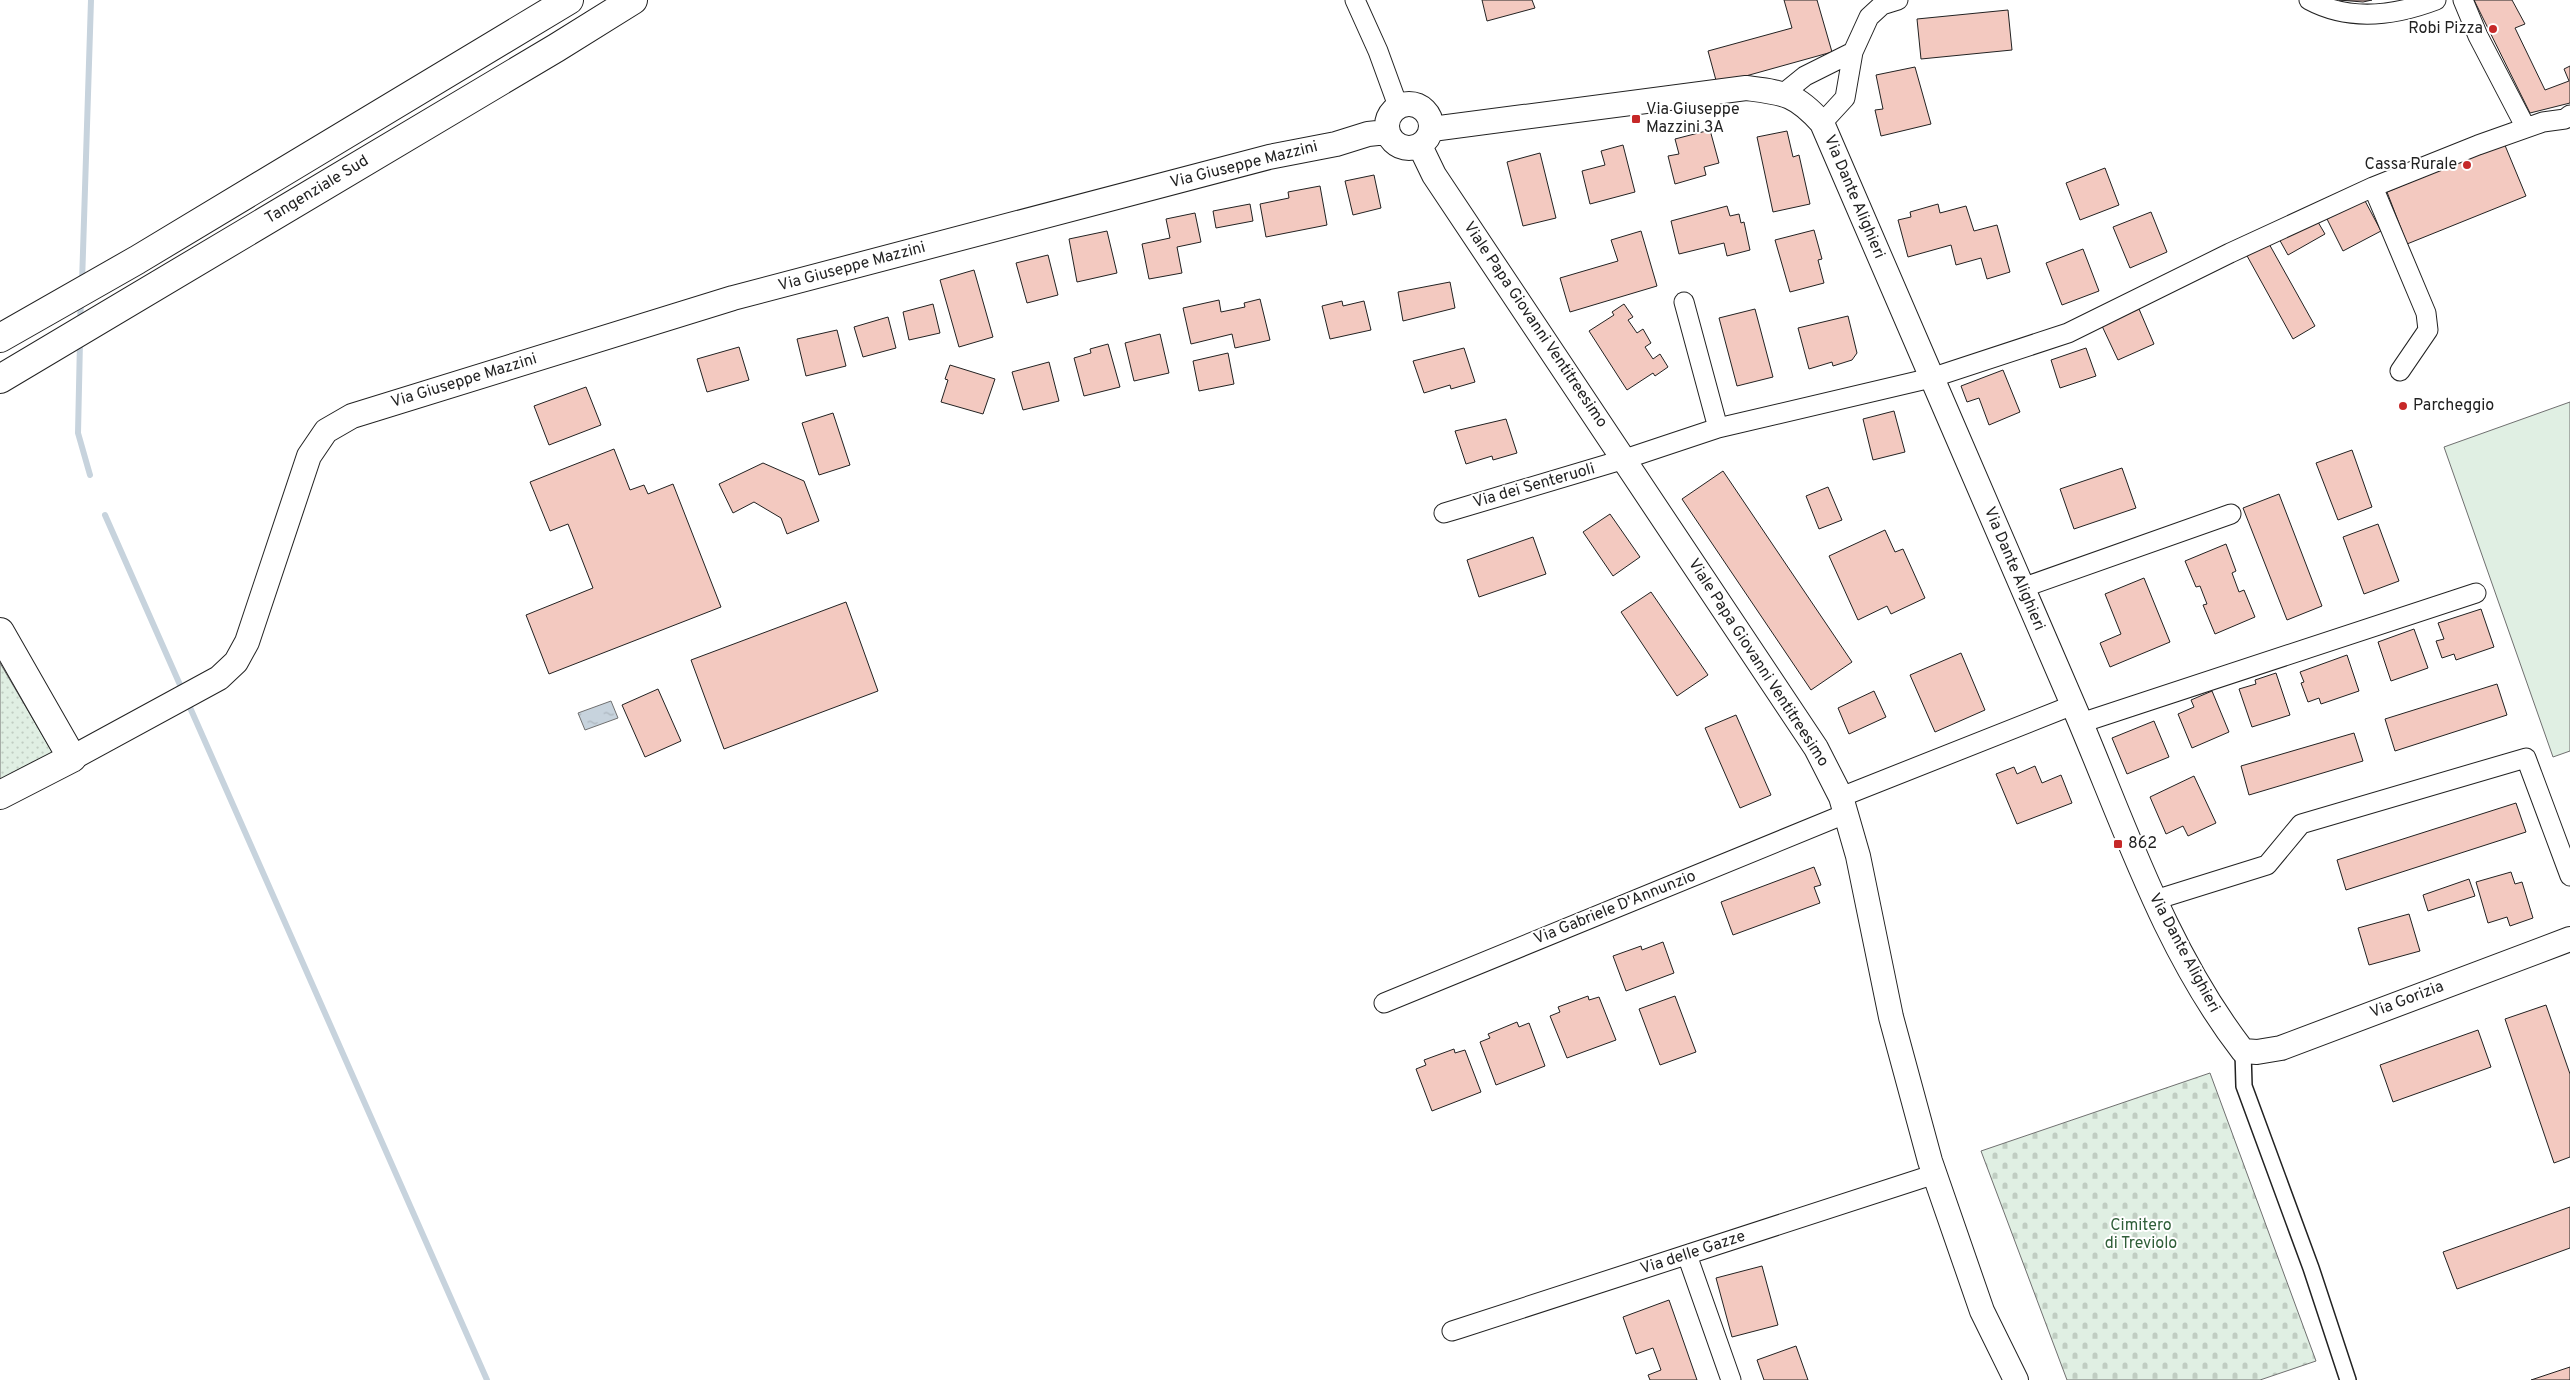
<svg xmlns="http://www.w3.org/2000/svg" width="2570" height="1380" font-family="Overpass,sans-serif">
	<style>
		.grass { fill: url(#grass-dots); stroke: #6f6f6f }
		.cemetery { fill: url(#cemetery-stones); stroke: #6f6f6f }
		.pitch { fill: #e0efe3; stroke: #6f6f6f }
		.water { fill: url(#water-ripples); stroke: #6f6f6f }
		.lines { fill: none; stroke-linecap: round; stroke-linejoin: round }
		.stream { stroke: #c7d3dd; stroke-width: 6 }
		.building { fill: #f3c9c0; stroke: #222 }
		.pedestrian-casing { stroke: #222; stroke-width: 18 }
		.minor-casing { stroke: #222; stroke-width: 21 }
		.tertiary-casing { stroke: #222; stroke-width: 26 }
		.trunk-casing { stroke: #222; stroke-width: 30 }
		.pedestrian { stroke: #fff; stroke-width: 15 }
		.minor { stroke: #fff; stroke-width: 19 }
		.tertiary { stroke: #fff; stroke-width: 24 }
		.trunk { stroke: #fff; stroke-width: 28 }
		.poi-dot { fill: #c62828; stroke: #fff; stroke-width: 2 }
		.labels { text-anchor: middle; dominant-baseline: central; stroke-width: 4; stroke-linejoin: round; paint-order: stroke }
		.poi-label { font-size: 16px; fill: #222; stroke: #fff; text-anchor: start }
		.street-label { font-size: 16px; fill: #222; stroke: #fff }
		.park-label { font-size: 16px; fill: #2f5e38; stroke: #fff }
	</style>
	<defs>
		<pattern id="grass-dots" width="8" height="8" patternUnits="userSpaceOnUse" patternTransform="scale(1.25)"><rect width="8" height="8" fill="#e0efe3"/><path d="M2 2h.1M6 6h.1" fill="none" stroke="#c0cdc2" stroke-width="1.8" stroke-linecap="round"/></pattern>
		<pattern id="cemetery-stones" width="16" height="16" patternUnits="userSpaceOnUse" patternTransform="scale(1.25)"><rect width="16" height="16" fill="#e0efe3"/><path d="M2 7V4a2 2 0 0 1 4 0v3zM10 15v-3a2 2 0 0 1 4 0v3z" fill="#c0cdc2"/></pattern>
		<pattern id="water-ripples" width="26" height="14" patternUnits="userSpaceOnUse" patternTransform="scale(1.25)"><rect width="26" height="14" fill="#c7d3dd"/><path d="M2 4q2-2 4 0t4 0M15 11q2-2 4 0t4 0" fill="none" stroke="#abb5bd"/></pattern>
	</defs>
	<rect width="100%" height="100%" fill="#fff"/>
	<path class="grass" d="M 0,663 L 54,755 L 0,782 Z"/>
	<path class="cemetery" d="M 2210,1073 L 2316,1361 L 2260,1380 L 2067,1380 L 1981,1151 Z"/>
	<path class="pitch" d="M 2570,402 L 2570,751 L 2553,757 L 2444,447 Z"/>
	<path class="water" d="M 611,701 L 618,718 L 585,730 L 578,713 Z"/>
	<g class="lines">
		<path class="stream" d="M 82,283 L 91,0
			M 80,323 L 81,301
			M 80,341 L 78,433 L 90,475
			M 105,515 L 487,1380"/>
	</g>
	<path class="building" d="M 1482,0 L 1532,0 L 1535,8 L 1487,21 Z
		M 1784,0 L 1817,0 L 1832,52 L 1717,84 L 1708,51 L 1792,28 Z
		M 2339,0 L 2372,0 L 2363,2 Z
		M 2474,0 L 2512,0 L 2525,24 L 2515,28 L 2545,90 L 2569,81 L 2564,69 L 2570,66 L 2570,103 L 2530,113 Z
		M 2008,10 L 2012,50 L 1921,59 L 1917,19 Z
		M 1915,67 L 1931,124 L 1881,136 L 1875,110 L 1883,109 L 1876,75 Z
		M 1710,130 L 1719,163 L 1704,167 L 1706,175 L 1675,184 L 1668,156 L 1679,154 L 1675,139 Z
		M 1787,131 L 1793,157 L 1799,155 L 1810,204 L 1773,212 L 1757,137 Z
		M 2504,143 L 2526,196 L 2407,244 L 2387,192 Z
		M 1623,145 L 1635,192 L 1590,204 L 1582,171 L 1605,165 L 1601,151 Z
		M 1540,153 L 1556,218 L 1523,226 L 1507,162 Z
		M 2105,168 L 2119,205 L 2080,220 L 2066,183 Z
		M 1374,175 L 1381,208 L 1353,215 L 1345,181 Z
		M 1320,186 L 1327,225 L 1266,237 L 1260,204 L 1289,198 L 1288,192 Z
		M 2364,199 L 2381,231 L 2343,251 L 2327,219 Z
		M 1250,204 L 1253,221 L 1216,228 L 1213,211 Z
		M 1938,204 L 1940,213 L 1966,206 L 1974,231 L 1997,225 L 2010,272 L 1987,279 L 1981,258 L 1956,265 L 1951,245 L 1908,257 L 1898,220 L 1911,217 L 1910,212 Z
		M 1727,206 L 1730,216 L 1739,214 L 1741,223 L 1744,222 L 1750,250 L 1727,256 L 1724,243 L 1679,254 L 1671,221 Z
		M 2151,212 L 2167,252 L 2130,268 L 2113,227 Z
		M 1195,213 L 1201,242 L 1177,247 L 1182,273 L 1149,279 L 1142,244 L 1170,238 L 1166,219 Z
		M 2315,217 L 2325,234 L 2288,255 L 2278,237 Z
		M 1814,230 L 1822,259 L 1818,260 L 1824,283 L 1790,292 L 1775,240 Z
		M 1107,231 L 1117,273 L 1077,282 L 1069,239 Z
		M 1641,231 L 1657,286 L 1570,312 L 1560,278 L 1618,261 L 1611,240 Z
		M 2268,242 L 2315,326 L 2293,339 L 2246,254 Z
		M 2083,249 L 2099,291 L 2062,305 L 2046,263 Z
		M 1048,255 L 1058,295 L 1027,303 L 1016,263 Z
		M 974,270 L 993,337 L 959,347 L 940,280 Z
		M 1450,282 L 1455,308 L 1403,321 L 1398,292 Z
		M 1260,299 L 1270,340 L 1235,348 L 1232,334 L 1191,344 L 1183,308 L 1219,300 L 1221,312 L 1245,307 L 1244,303 Z
		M 1342,301 L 1343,306 L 1364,301 L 1371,330 L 1330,339 L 1322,306 Z
		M 933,304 L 940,333 L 909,340 L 903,312 Z
		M 1624,304 L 1633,317 L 1628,320 L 1637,333 L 1643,329 L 1651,343 L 1645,347 L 1653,359 L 1660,354 L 1668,367 L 1655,376 L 1653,373 L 1627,390 L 1589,331 L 1614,315 L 1612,312 Z
		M 1755,309 L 1773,377 L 1737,386 L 1719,318 Z
		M 2139,309 L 2154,344 L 2118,360 L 2102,326 Z
		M 1848,316 L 1857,353 L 1852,360 L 1833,366 L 1832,362 L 1809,369 L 1798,328 Z
		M 888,317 L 896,348 L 863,357 L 854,327 Z
		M 837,330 L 846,366 L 806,376 L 797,339 Z
		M 1160,334 L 1169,373 L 1134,381 L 1125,343 Z
		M 1108,344 L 1120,387 L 1084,396 L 1074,358 L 1091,353 L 1090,349 Z
		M 739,347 L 749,380 L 707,392 L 697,359 Z
		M 1464,348 L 1475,382 L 1451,389 L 1450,385 L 1424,393 L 1413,361 Z
		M 2086,348 L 2096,376 L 2060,388 L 2051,360 Z
		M 1228,353 L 1234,384 L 1199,391 L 1193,361 Z
		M 1049,362 L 1059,401 L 1023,410 L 1012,372 Z
		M 950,365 L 995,379 L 983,414 L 941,402 L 948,380 L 945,379 Z
		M 2003,370 L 2020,412 L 1989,425 L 1979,398 L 1967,402 L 1961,386 Z
		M 586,387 L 601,425 L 549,445 L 534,406 Z
		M 1894,411 L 1905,452 L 1873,460 L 1863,419 Z
		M 833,413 L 850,465 L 819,475 L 802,423 Z
		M 1506,419 L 1517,453 L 1493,460 L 1492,456 L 1466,464 L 1455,431 Z
		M 614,449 L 630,490 L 644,485 L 648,494 L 673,484 L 721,607 L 549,674 L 526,615 L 593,588 L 568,524 L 550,531 L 530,482 Z
		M 2352,450 L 2372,507 L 2338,520 L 2316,463 Z
		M 763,463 L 804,481 L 819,521 L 787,534 L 781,518 L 754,502 L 733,513 L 719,484 Z
		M 2122,468 L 2136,508 L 2074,529 L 2060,489 Z
		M 1723,471 L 1852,662 L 1811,690 L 1682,499 Z
		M 1828,487 L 1842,520 L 1819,529 L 1806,496 Z
		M 2279,494 L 2322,606 L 2287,620 L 2243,508 Z
		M 1610,514 L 1640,557 L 1613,576 L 1583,532 Z
		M 2378,524 L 2399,581 L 2364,594 L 2343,537 Z
		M 1885,530 L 1895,552 L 1903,549 L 1925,598 L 1891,614 L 1887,606 L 1858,620 L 1829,556 Z
		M 1533,537 L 1546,574 L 1479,597 L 1467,560 Z
		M 2226,544 L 2236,571 L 2232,573 L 2239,592 L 2244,590 L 2255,617 L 2215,634 L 2203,605 L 2207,604 L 2200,586 L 2196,587 L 2185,561 Z
		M 2144,578 L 2170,642 L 2110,667 L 2100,643 L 2121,634 L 2105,594 Z
		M 1651,592 L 1708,675 L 1677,696 L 1621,612 Z
		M 846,602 L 878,691 L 724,749 L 691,660 Z
		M 2481,609 L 2494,647 L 2456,660 L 2454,654 L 2442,658 L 2436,641 L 2444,639 L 2438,623 Z
		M 2414,629 L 2428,668 L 2391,681 L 2378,642 Z
		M 1961,653 L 1985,710 L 1935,732 L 1910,675 Z
		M 2347,655 L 2359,691 L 2321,704 L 2319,698 L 2308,702 L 2301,683 L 2304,682 L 2300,672 Z
		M 2276,673 L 2290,715 L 2252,727 L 2239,689 L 2256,684 L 2255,680 Z
		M 2497,684 L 2507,715 L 2395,751 L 2385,719 Z
		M 658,689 L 681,741 L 645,757 L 622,705 Z
		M 1874,691 L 1886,717 L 1849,734 L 1838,708 Z
		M 2212,691 L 2229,732 L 2192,748 L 2178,714 L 2194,707 L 2191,700 Z
		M 1736,715 L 1771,795 L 1740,808 L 1705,728 Z
		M 2154,721 L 2169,757 L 2127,774 L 2112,738 Z
		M 2354,733 L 2363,761 L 2249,795 L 2241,766 Z
		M 2035,766 L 2042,783 L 2061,775 L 2072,803 L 2017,824 L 1996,774 L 2014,767 L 2017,774 Z
		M 2194,776 L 2216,823 L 2188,836 L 2183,826 L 2166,834 L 2150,797 Z
		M 2516,803 L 2526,832 L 2346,890 L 2337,860 Z
		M 1814,867 L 1821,885 L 1814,887 L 1820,903 L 1733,935 L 1721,902 Z
		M 2511,872 L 2515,884 L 2522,882 L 2533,918 L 2510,926 L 2507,917 L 2488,923 L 2476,882 Z
		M 2469,879 L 2475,896 L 2428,911 L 2423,895 Z
		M 2409,914 L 2420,951 L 2369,965 L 2358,928 Z
		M 1663,942 L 1674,973 L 1626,991 L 1613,956 L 1641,946 L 1642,950 Z
		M 1588,996 L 1589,1000 L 1599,997 L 1616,1040 L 1567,1058 L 1550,1016 L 1560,1012 L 1558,1007 Z
		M 1675,996 L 1696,1052 L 1660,1065 L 1639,1009 Z
		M 2546,1005 L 2570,1074 L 2570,1157 L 2554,1163 L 2505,1019 Z
		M 1517,1022 L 1519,1027 L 1529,1023 L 1545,1066 L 1496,1085 L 1480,1042 L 1490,1038 L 1488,1034 Z
		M 2478,1030 L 2491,1067 L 2393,1102 L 2380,1065 Z
		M 1454,1049 L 1455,1053 L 1465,1050 L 1481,1092 L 1432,1111 L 1416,1069 L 1426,1065 L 1424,1060 Z
		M 2570,1207 L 2570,1248 L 2457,1289 L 2443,1252 Z
		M 1762,1266 L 1778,1325 L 1732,1337 L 1716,1278 Z
		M 1669,1300 L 1697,1380 L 1650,1380 L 1648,1375 L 1661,1370 L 1653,1348 L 1636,1354 L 1623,1317 Z
		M 1796,1346 L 1808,1380 L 1764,1380 L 1757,1360 Z
		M 2570,1367 L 2570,1380 L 2531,1380 Z"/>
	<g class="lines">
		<defs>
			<path id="pedestrian" d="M 2243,1051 L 2244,1086 L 2311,1268 L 2348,1380"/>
			<path id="minor" d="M 1355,0 L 1378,51 L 1398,106
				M 2309,0 C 2350,22 2394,16 2436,0
				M 2463,0 L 2478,36 L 2526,128
				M 1784,93 L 1805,76 L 1853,52
				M 1822,123 L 1845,98 L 1853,52 L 1869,17 L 1882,5 L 1898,0
				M 1684,302 L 1718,428
				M 2400,371 L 2428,330 L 2426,313 L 2373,187 L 2478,145 L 2543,122 L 2565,119 L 2570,115
				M 1444,513 L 1625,459 L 1718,428 L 1931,378 L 2068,333 L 2230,253 L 2373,187
				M 2022,588 L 2231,514
				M 2081,723 L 2476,593
				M 1841,797 L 2073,705
				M 2155,900 L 2267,865 L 2301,824 L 2526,758 L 2570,876
				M 1384,1003 L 1845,814
				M 1687,1255 L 1731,1380
				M 1452,1331 L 1935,1174"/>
			<path id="tertiary" d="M1387 126a22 22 0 1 1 44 0a22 22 0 1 1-44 0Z
				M 1432,129 L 1746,88 C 1784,93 1795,93 1822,123 C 1906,318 1990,512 2074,707 C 2124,823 2164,949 2243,1051 L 2257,1052 L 2281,1048 L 2570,939
				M 1420,146 L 1434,175 L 1816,748 L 1841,797 L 1858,856 L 1891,1017 L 1930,1161 L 1982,1311 L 2016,1380
				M 72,758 L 219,678 L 236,662 L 247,642 L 309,456 L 326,431 L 352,416 L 733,298 L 1269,157 L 1336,144 L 1368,134 L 1387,132"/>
			<path id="trunk" d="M 0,338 L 137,260 L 569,0
				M 0,379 L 556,48 L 633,0
				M 0,632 L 72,758 L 0,795"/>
		</defs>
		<use href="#pedestrian" class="pedestrian-casing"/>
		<use href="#minor" class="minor-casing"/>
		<use href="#tertiary" class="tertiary-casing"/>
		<use href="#trunk" class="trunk-casing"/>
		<use href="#pedestrian" class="pedestrian"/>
		<use href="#minor" class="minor"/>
		<use href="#tertiary" class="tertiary"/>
		<use href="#trunk" class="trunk"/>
	</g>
	<g class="poi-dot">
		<circle cx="2493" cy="29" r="5"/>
		<rect x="1631" y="114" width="10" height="10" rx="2.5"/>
		<circle cx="2467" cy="165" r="5"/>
		<circle cx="2403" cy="406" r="5"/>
		<rect x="2113" y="839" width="10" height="10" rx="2.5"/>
	</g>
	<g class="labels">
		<g class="poi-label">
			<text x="2483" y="29" text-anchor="end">Robi Pizza</text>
			<text x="1646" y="110">Via Giuseppe<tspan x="1646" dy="18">Mazzini 3A</tspan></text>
			<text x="2457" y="165" text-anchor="end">Cassa Rurale</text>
			<text x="2413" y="406">Parcheggio</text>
			<text x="2128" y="844">862</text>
		</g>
		<g class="street-label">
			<text transform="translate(1244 165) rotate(-14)">Via Giuseppe Mazzini</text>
			<text transform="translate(317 190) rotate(-31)">Tangenziale Sud</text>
			<text transform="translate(1854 197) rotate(67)">Via Dante Alighieri</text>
			<text transform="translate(852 267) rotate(-15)">Via Giuseppe Mazzini</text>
			<text transform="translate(1535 325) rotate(56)">Viale Papa Giovanni Ventitreesimo</text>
			<text transform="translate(464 381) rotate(-17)">Via Giuseppe Mazzini</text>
			<text transform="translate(1534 486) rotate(-16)">Via dei Senteruoli</text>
			<text transform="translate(2014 569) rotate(67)">Via Dante Alighieri</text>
			<text transform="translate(1758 663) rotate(57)">Viale Papa Giovanni Ventitreesimo</text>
			<text transform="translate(1615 908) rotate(-22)">Via Gabriele D'Annunzio</text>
			<text transform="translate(2184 953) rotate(62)">Via Dante Alighieri</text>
			<text transform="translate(2407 1000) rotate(-21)">Via Gorizia</text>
			<text transform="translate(1693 1253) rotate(-18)">Via delle Gazze</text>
		</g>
		<g class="park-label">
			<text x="2141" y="1226">Cimitero<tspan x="2141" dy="18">di Treviolo</tspan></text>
		</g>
	</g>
</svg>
